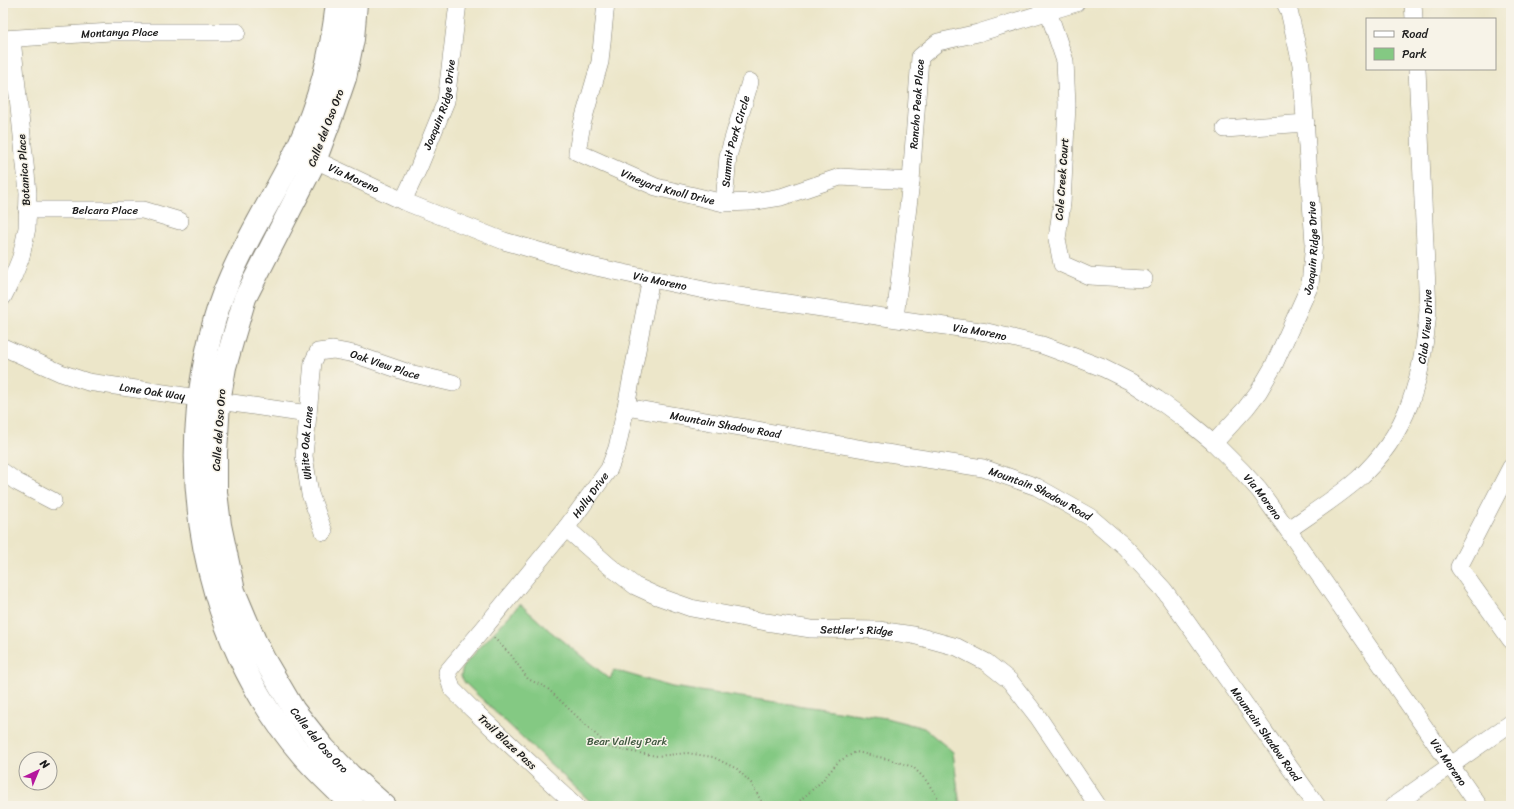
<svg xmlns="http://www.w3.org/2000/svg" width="1514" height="809" font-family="Sriracha,sans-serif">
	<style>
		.green { fill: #84c983; stroke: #507250 }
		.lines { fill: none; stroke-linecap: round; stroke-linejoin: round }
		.minor-casing { stroke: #848172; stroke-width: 18 }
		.major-casing { stroke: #848172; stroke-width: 24 }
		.path { stroke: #848172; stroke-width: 2; stroke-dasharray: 1 3; stroke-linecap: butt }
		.minor { stroke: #fff; stroke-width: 17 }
		.major { stroke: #fff; stroke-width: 22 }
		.labels { text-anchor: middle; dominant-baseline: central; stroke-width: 3; stroke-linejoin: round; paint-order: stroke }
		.street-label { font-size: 11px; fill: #1c1c1c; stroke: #f7f3e8 }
		.park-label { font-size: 11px; fill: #405940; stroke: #f7f3e8 }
	</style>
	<rect width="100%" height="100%" fill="#f7f3e8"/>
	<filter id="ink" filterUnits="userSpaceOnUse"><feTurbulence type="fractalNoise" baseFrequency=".025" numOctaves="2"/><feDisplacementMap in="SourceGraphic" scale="8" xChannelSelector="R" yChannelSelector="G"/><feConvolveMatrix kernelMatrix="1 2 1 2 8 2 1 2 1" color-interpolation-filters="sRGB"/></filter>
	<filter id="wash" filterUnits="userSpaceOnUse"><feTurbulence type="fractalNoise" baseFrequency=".012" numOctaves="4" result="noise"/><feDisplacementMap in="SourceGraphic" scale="16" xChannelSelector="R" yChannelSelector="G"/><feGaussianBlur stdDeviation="0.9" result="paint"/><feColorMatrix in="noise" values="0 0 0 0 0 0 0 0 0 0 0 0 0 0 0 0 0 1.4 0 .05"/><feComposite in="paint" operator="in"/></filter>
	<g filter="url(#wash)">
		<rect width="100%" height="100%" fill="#ece6c9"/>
		<path class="green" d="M 520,604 L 550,631 L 610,679 L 614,670 L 672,687 L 886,718 L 924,728 L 953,752 L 959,799 L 962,806 L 595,806 L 465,683 L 461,676 L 463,666 Z"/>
	</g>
	<g filter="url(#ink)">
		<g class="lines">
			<defs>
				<g id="minor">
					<path id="s1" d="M 606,3 L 600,62 L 582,124 L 577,152 L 656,187 L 724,203 L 751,202 L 781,197 L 840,177 L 911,181"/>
					<path d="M 1413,3 L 1414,19"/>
					<path d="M 1048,11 L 1065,61 L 1067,105 L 1062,203 L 1057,239 L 1062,264 L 1089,276 L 1144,279"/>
					<path id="s2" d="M 3,39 L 111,32 L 237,32"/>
					<path d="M 1225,129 L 1306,123"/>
					<path id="s3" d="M 305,155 L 403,201 L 504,241 L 591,266 L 718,293 L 987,332 L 1042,345 L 1072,356 L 1103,368 L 1131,382 L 1157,399 L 1186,420 L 1214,443 L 1242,471 L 1259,490 L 1288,530 L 1479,806"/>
					<path id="s4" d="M 403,201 L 419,167 L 446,101 L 458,3"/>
					<path id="s5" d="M 724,203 L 728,156 L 750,82"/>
					<path id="s6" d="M 27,210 L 143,210 L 180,221"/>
					<path d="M 3,297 L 13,277 L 21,257 L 27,228 L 28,193 L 12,39"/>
					<path id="s7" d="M 895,318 L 911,181 L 920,57 L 938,42 L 978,33 L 1076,3"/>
					<path id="s8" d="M 3,347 L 61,373 L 88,382 L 308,414"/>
					<path id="s9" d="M 626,407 L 881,452 L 983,468 L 1037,487 L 1090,517 L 1125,547 L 1164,590 L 1317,806"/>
					<path id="s10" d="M 1214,443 L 1246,408 L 1259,391 L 1273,367 L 1310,285 L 1314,243 L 1301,64 L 1289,11 L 1285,3"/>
					<path d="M 1511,467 L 1459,567 L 1511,640"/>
					<path d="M 3,472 L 17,482 L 53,501"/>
					<path id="s11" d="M 566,528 L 608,565 L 635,586 L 657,596 L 691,608 L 766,622 L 811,629 L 878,630 L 913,635 L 957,647 L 986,662 L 1010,681 L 1038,717 L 1098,806"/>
					<path id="s12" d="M 1288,530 C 1311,514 1336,498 1357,480 C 1409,434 1423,376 1428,310 L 1417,69"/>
					<path id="s13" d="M 324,532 L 310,494 L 304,456 L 313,362 L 318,352 L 333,350 L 354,354 L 409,373 L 453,383"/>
					<path id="s14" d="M 576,806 L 471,708 L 452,689 L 447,672 L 484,628 L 566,528 L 609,469 L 617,448 L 626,407 L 651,278"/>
					<path d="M 1393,806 L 1511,723"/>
				</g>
				<g id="major">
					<path d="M 337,3 C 331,57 319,102 296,151 C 275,194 248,235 229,280 C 211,320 203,364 198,408 C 186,532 221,661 303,756 C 319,774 336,790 353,806"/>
					<path id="s15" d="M 356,3 L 353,39 L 345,78 L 333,113 L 315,161 L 245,298 L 234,335 L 225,367 L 219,402 L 216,452 L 216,492 L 220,525 L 234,591 L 255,641 L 264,659 L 294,710 L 324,748 L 350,775 L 385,806"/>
				</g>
			</defs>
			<use href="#minor" class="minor-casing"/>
			<use href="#major" class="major-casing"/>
			<path class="path" d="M 494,638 L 511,655 L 528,679 L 547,688 L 610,748 L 657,756 L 687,753 L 713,757 L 737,769 L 751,783 L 764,806
				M 794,806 L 822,781 L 839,761 L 856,752 L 888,759 L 913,767 L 925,779 L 938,798 L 938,806"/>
			<use href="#minor" class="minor"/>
			<use href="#major" class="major"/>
		</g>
	</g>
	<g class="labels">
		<g class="street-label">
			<text stroke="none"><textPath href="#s2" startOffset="117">Montanya Place</textPath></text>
			<text stroke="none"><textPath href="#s4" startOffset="104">Joaquin Ridge Drive</textPath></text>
			<text stroke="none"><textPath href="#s7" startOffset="215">Rancho Peak Place</textPath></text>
			<text transform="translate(326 128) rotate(-69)">Calle del Oso Oro</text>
			<text stroke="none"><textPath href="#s5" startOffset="63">Summit Park Circle</textPath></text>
			<text transform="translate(24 170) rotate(-94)">Botanica Place</text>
			<text stroke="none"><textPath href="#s3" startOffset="54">Via Moreno</textPath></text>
			<text transform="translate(1062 179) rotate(-86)">Cole Creek Court</text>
			<text stroke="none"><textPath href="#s1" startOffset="250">Vineyard Knoll Drive</textPath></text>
			<text stroke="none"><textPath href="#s6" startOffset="78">Belcara Place</textPath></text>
			<text stroke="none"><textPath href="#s10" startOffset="224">Joaquin Ridge Drive</textPath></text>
			<text stroke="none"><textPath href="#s3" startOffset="378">Via Moreno</textPath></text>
			<text stroke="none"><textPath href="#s12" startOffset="258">Club View Drive</textPath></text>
			<text stroke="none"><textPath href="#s3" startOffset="702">Via Moreno</textPath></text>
			<text stroke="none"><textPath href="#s13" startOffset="254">Oak View Place</textPath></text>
			<text stroke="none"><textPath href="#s8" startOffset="157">Lone Oak Way</textPath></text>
			<text stroke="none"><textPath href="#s9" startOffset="101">Mountain Shadow Road</textPath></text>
			<text transform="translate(219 430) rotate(-86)">Calle del Oso Oro</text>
			<text stroke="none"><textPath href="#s13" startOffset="92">White Oak Lane</textPath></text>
			<text stroke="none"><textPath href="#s14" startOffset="416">Holly Drive</textPath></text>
			<text stroke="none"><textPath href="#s9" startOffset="425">Mountain Shadow Road</textPath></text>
			<text stroke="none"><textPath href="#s3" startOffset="1038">Via Moreno</textPath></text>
			<text stroke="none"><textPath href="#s11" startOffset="318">Settler's Ridge</textPath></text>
			<text stroke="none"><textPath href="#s9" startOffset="761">Mountain Shadow Road</textPath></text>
			<text stroke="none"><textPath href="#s15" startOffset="789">Calle del Oso Oro</textPath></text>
			<text transform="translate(507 742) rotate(43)">Trail Blaze Pass</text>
			<text stroke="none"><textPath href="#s3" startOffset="1362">Via Moreno</textPath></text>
		</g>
		<g class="park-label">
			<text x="627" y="741">Bear Valley Park</text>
		</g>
	</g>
	<rect width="1514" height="809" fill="none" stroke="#f7f3e8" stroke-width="16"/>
	<rect x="1366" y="18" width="130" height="52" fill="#f7f3e8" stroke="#9f9d96"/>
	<rect x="1374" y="31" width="20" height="6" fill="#ffffff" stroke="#9f9d96"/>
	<text x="1402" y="38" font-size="12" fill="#1c1c1c">Road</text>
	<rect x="1374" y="48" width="20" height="12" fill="#84c983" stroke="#9f9d96"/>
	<text x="1402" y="58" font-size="12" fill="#1c1c1c">Park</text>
	<g transform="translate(38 771) rotate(44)"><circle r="19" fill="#f7f3e8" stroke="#9f9d96"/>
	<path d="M0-3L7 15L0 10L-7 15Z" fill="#b5179e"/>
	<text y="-6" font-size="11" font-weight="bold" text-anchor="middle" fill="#1c1c1c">N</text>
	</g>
</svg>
